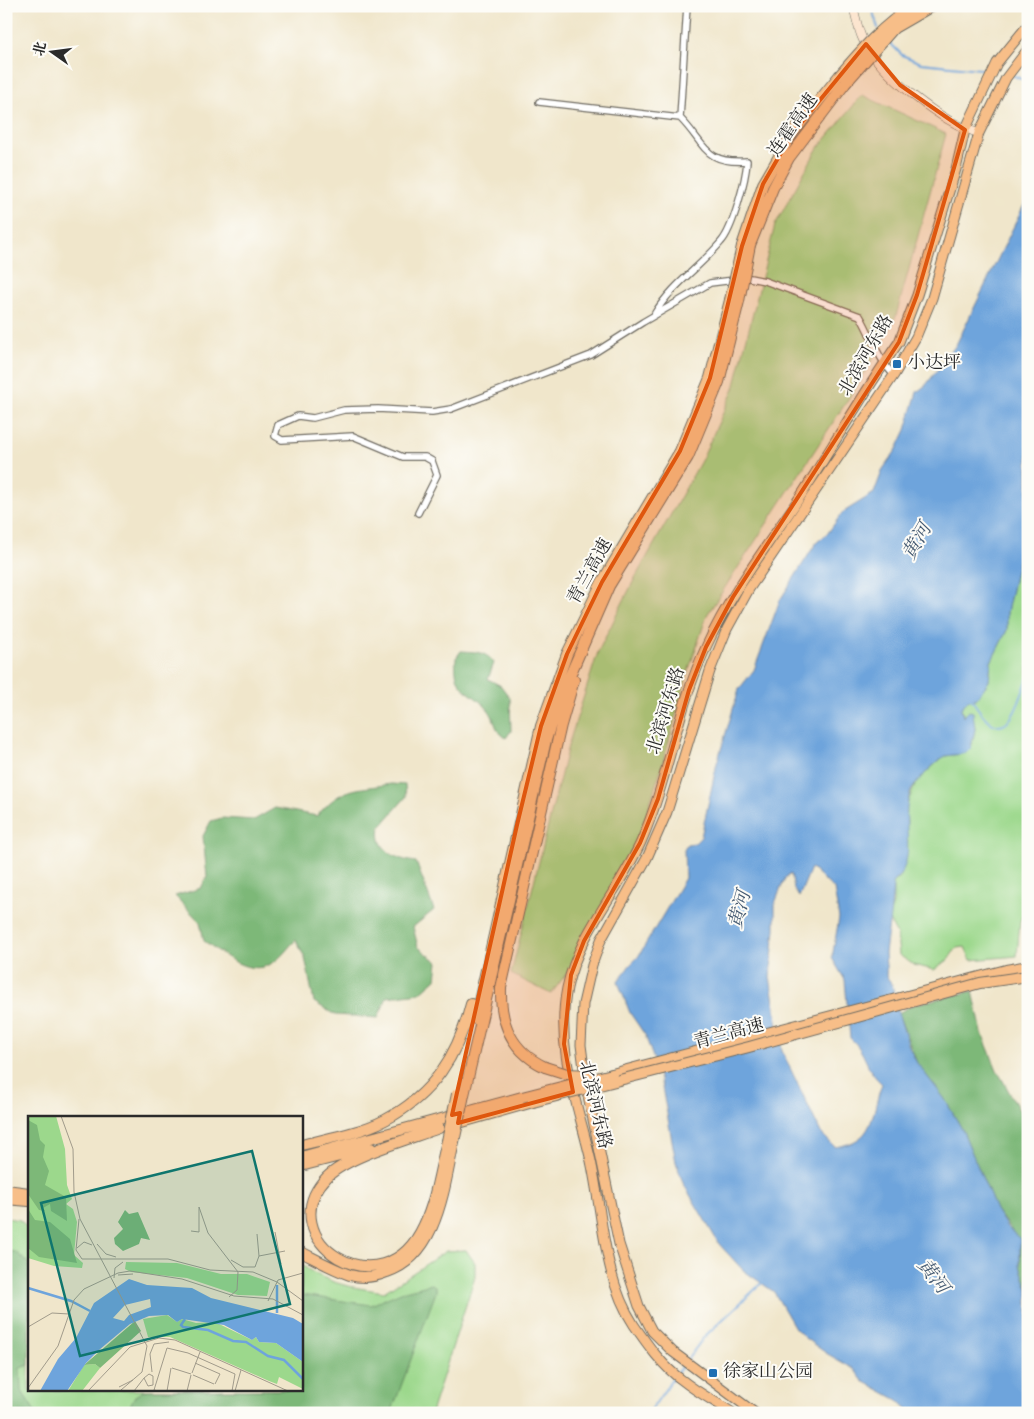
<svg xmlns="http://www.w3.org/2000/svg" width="1034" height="1419" font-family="'Sorts Mill Goudy','Noto Serif SC',serif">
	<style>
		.green { fill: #9cd88c; stroke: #64825c }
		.forest { fill: #7db878; stroke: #547252 }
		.water { fill: #6ea4dc; stroke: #4c6884; fill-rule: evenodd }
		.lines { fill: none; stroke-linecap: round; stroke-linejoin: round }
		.stream { stroke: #6ea4dc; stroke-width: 2 }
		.street-casing { stroke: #706c63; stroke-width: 8 }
		.secondary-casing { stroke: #706c63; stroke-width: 9 }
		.primary-casing { stroke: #706c63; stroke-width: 11 }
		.highway-casing { stroke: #706c63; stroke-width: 12 }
		.street { stroke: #fff; stroke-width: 5.5 }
		.secondary { stroke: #fce5cf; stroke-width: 8 }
		.primary { stroke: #f7be88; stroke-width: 9 }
		.highway { stroke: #f7be88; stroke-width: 10 }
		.highway-bridge-casing { stroke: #706c63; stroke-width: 12; stroke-linecap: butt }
		.highway-bridge { stroke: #f7be88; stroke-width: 10 }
		.marked { fill: #df570e; fill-opacity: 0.2; stroke: #df570e; stroke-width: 4; stroke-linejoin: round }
		.poi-dot { fill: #1f6fb2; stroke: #fdfcf7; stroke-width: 2 }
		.labels { text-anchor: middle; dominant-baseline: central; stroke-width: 4; stroke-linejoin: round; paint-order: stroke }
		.street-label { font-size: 18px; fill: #2b2b2b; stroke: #fdfcf7 }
		.poi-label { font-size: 18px; fill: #2b2b2b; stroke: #fdfcf7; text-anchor: start }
		.water-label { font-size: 19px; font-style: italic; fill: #465b72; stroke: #fdfcf7 }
		.inset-river { fill: none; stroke: #6ea4dc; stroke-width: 2.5 }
		.inset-road { fill: none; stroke: #a19b8b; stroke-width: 1 }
		.view { fill: #0f766e; fill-opacity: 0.15; stroke: #0f766e; stroke-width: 2.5 }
		.inset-edge { fill: none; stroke: #2b2b2b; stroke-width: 2.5 }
	</style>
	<rect width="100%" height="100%" fill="#fdfcf7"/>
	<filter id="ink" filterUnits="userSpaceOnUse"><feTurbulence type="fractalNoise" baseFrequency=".02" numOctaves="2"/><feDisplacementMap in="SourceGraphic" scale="10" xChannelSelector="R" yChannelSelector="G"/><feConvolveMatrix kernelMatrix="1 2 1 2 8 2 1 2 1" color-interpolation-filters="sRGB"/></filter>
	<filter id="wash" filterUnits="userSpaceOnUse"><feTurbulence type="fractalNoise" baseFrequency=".0096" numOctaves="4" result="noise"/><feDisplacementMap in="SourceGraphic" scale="20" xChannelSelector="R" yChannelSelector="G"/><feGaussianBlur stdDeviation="1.12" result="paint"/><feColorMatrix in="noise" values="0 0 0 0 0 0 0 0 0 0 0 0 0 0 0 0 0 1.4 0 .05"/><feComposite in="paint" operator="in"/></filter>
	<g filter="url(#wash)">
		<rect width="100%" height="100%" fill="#f0e6cb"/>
		<path class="green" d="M 862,95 L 946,134 L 896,316 L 860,381 L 707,615 L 687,675 L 662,766 L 639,837 L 577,960 L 551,994 L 511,974 L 568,746 L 598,652 L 635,578 L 701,461 L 734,389 L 775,225 L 816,151 Z
			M 1028,516 L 1028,905 L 1020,921 L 1017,956 L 971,960 L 965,947 L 956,948 L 948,960 L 934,970 L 914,965 L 899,955 L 897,935 L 888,918 L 893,904 L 893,883 L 900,877 L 907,821 L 905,814 L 909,799 L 917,781 L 944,756 L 962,754 L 971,748 L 975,729 L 972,714 L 964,717 L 961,708 L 968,700 L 976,699 L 989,681 L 991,662 L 1007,630 L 1007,612 Z
			M 6,1218 L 20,1220 L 29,1230 L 29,1390 L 301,1390 L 301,1265 C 334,1286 347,1286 384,1292 L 446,1251 L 466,1250 L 475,1263 L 475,1277 L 431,1413 L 6,1413 Z"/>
		<path class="forest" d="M 461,651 C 475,652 486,651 494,663 L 488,679 L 501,686 L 510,698 L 511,731 L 506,738 C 493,729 497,723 490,712 C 475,691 452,693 456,658 Z
			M 391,784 L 405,785 L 406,797 L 380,827 C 375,850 397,860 416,862 L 434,910 L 413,927 L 418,947 L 438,962 L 436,979 L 420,993 L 387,997 L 378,1018 L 335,1015 L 314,1002 L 305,958 L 296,940 C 289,946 282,957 274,962 C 249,979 224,954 204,941 L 200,922 L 175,896 L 201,888 L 207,877 L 203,836 L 211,821 L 222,818 L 254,820 L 275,808 L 317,816 C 342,786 354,790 391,784 Z
			M 973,991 L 982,1033 L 997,1070 L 1028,1126 L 1028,1289 L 1020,1266 L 1021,1243 L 996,1210 L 962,1129 L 944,1098 L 917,1063 L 898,1013 L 915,1004 Z
			M 6,1251 L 16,1252 L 29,1264 L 29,1365 L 20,1368 L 21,1390 L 36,1413 L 6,1413 Z
			M 432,1284 L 436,1287 L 436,1292 L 391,1413 L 126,1413 L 135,1396 L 145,1390 L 301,1390 L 301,1295 L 371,1305 L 401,1292 Z"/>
		<path class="water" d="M 1028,197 L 1028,516 L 1007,612 L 1007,630 L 991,662 L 989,681 L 976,699 L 968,700 L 961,708 L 963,717 L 969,711 L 973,712 L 975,729 L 971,748 C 965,756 955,754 946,756 C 939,758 915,783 911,791 C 898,822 921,858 893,883 C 892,907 888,929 885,953 C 885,960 887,968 886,976 L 892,984 L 898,1013 L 910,1049 L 917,1063 L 944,1098 L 962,1129 L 996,1210 L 1007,1227 L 1020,1239 L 1020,1266 L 1028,1289 L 1028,1413 L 912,1413 L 898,1400 L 863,1381 L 854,1369 L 826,1353 L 805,1338 L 795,1328 L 774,1292 L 743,1270 L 719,1244 L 683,1183 L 676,1162 L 662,1087 L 654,1060 L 645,1035 L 630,1013 L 618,982 L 630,965 L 638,957 L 685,878 L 684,849 L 687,844 L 695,843 L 701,837 L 717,763 L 739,689 L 754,670 L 780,600 L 816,543 L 828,533 L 842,513 L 874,493 L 883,469 L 897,449 L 906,430 L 917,392 L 926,385 L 956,345 ZM 811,868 L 834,889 L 839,918 L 832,958 L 845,980 L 850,1038 C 867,1052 864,1068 882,1084 C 870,1117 876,1141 835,1147 L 821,1133 L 782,1051 L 770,977 L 775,929 L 775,903 L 785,878 L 791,873 L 794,889 L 799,897 Z"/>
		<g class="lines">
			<path class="stream" d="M 871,6 L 878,28
				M 888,41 L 902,55 L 921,63 L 990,70
				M 1012,75 L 1028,82
				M 971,698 C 1004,753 1014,716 1028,678
				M 687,1360 L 704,1337 L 764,1281
				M 678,1372 L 684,1364
				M 649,1413 L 673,1378"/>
		</g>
	</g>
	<g filter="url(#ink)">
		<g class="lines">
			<defs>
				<path id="street" d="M 539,102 L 680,118 C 706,144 703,164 747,161 C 746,179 733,229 721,242 C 700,267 672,285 655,313
					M 680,118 L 687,6
					M 418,513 L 437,475 L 432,461 L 425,457 L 403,457 L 353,436 L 282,440 L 275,436 L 278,425 L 298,416 L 313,418 L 344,410 L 378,409 L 432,412 L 451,409 L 591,355 L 643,322 L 710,283 L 750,278 L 765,281 L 860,316 C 872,336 878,360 894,375"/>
				<path id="secondary" d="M 853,6 C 856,17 858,30 863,40 C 880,74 943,124 979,133"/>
				<path id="primary" d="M 733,1413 C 716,1402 698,1393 682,1380 C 663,1367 647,1344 634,1325 C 603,1278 603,1215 591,1161 C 578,1104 555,1048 567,988 C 578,934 619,891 641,842 C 669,778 677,708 707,645 C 732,590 771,541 804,491 C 836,441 865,390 899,342 L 917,295 L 956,169 L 965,130 L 997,63 L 1028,25
					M 755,1413 L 673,1352 L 652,1331 L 639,1306 L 619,1244 L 587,1091 L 581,1045 L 583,1004 L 592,965 L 601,940 L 647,858 L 667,812 L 710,671 L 727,629 L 749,589 L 894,375 L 916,337 L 932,298 L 979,133 L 1006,78 L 1028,49"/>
				<path id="highway" d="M 750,245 L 773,188 L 789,158 L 845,84
					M 742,246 L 763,184 L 792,134 L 839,76
					M 475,1019 L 541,726 L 567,654 L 602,582 L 680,451 L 710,378 L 730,300
					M 545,1067 C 511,1051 500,1023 501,988 L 561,725 L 574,680
					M 612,1074 L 1006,970 L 1028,966
					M 464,1095 L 546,740 L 557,705 L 609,586 L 688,457 L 719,382 L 739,301
					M 452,1125 L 533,1102
					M 439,1128 C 410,1139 348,1156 327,1177 C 268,1238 383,1315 424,1225 C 436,1200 440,1168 447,1141
					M 301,1145 C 329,1138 360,1133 385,1120 C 433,1095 458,1055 471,1004
					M 301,1157 L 522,1097
					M 301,1166 L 371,1148
					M 6,1190 L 29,1193
					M 6,1199 L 29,1201
					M 301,1252 C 317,1260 333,1269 350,1275 C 363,1279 375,1277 387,1272 C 438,1255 444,1187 454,1142"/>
			</defs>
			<use href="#street" class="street-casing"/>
			<use href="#secondary" class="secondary-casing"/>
			<use href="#primary" class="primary-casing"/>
			<use href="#highway" class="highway-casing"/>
			<use href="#street" class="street"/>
			<use href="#secondary" class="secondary"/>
			<use href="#primary" class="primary"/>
			<use href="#highway" class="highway"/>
			<defs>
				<path id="highway-bridge" d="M 839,76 C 862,49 883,25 913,6
					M 845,84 L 894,28 L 932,6
					M 730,300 L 742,246
					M 739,301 L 750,245
					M 545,1067 L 567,1074 L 591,1075
					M 522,1097 L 612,1074
					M 533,1102 L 749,1047 L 980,983 L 1028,976
					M 447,1141 L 457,1094
					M 454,1142 L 464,1095"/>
			</defs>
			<use href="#highway-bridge" class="highway-bridge-casing"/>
			<use href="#highway-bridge" class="highway-bridge"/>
		</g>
	</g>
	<path class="marked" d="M 866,44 L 900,85 L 965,130 L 917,295 L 899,342 L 733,597 L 706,647 L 689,690 L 658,799 L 640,843 L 584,941 L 571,975 L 564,1044 L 573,1092 L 458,1123 L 460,1113 L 452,1115 L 517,825 L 541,726 L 567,654 L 602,582 L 680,451 L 710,378 L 742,246 L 763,184 L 792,134 Z"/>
	<g class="poi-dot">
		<rect x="892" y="359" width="10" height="10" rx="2.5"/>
		<rect x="708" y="1368" width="10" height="10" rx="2.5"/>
	</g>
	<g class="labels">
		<g class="street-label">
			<text transform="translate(794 126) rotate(-55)">连霍高速</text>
			<text transform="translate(867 356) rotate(-60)">北滨河东路</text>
			<text transform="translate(591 572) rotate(-61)">青兰高速</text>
			<text transform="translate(667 711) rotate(-73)">北滨河东路</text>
			<text transform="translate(729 1035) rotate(-15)">青兰高速</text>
			<text transform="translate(594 1105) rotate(77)">北滨河东路</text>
		</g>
		<g class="poi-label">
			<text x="907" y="364">小达坪</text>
			<text x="723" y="1373">徐家山公园</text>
		</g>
		<g class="water-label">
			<text transform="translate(918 542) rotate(-60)">黄河</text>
			<text transform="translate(741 910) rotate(-75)">黄河</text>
			<text transform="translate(932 1277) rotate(52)">黄河</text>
		</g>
	</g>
	<g transform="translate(28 1116)">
		<rect width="275" height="275" fill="#f0e6cb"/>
		<path d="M 0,0 L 28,0 L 37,33 L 39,69 L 44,83 L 38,88 L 45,93 L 49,106 L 46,139 L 55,147 L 54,152 L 26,150 L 0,142 ZM 98,146 L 149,147 L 193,158 L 219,158 L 242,166 L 239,180 L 210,179 L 159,162 L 103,156 L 97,153 ZM 139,199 L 149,206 L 154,203 L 168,207 L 187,206 L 224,224 L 228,221 L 231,226 L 248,227 L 275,246 L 275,273 L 251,261 L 249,268 L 241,265 L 142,221 L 120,221 L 115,203 ZM 67,248 L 72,252 L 54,275 L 40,275 L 56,249 Z" fill="#9cd88c"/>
		<path d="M 0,4 L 9,9 L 12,24 L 17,29 L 15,41 L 21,55 L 17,69 L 38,81 L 39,105 L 23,95 L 22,88 L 15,92 L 17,95 L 11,94 L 0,78 ZM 0,93 L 7,104 L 22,106 L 42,123 L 49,147 L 11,141 L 0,132 ZM 97,94 L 101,98 L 110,96 L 122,124 L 113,122 L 111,128 L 95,135 L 87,128 L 86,122 L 95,113 L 90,106 ZM 107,205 L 113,215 L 72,252 L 67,248 L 56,249 Z" fill="#7db878"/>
		<path d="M 101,163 L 119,169 L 164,172 L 183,182 L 265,202 L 275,208 L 275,246 L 248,227 L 231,226 L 228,221 L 224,224 L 196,209 L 154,203 L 149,206 L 140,199 L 121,200 L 102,208 L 71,234 L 58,247 L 39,275 L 12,275 L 30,243 L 48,222 L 66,187 ZM 122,183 L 123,191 L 101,199 L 96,205 L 85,202 L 97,189 Z" fill="#6ea4dc" fill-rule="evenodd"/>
		<path class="inset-river" d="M 0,172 L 43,185 L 62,195M 249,197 L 249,169M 157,203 L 153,209 L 155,211 L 180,214 L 205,225 L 218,226 L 240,240 L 256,244 L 275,263"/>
		<path class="inset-road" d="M 33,0 L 45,33 L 46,76 L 52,103 L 119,230 L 114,256 L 93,274M 51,103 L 48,134 L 54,143 L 140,143 L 182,154 L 225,156 L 249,166 L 275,185M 163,115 L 171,116 L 171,91 L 180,117 L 210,156 L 209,174 L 201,181M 247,116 L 253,148M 69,128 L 78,138 L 88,141M 49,132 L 56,126 L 64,129M 231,140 L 257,135M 203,144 L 215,151 L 227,151 L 231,140 L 229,118M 90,159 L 105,158M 86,162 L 87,152 L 95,146M 240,185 L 250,164 L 275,157M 0,211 L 24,197 L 41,198M 167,247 L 192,258 L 187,268M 144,252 L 163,258M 124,256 L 122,238 L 126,228 L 141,226M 164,257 L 172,236M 165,259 L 186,268M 91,271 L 105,264M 0,272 L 30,230 L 46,184 L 56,173 L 90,157 L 102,155 L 154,163 L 206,180 L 245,183 L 275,199M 60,275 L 102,231 L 131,222 L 147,224 L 260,275M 106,275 L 116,262 L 121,258 L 125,260 L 125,269 L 120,270 L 116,262M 130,275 L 126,274 L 139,232 L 160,237 L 207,258 L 204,275M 139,275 L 143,252M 159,275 L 163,259M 207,275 L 213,254"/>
		<path class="view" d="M 224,35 L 262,188 L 52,240 L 13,87 Z"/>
		<rect width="275" height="275" class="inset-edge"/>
	</g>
	<rect width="1034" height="1419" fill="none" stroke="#fdfcf7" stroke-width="25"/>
	<g transform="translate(52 52) rotate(284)" stroke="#fdfcf7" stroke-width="4" paint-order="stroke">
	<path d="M0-4L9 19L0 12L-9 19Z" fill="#2b2b2b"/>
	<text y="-8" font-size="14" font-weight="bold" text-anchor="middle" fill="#2b2b2b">北</text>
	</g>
</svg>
